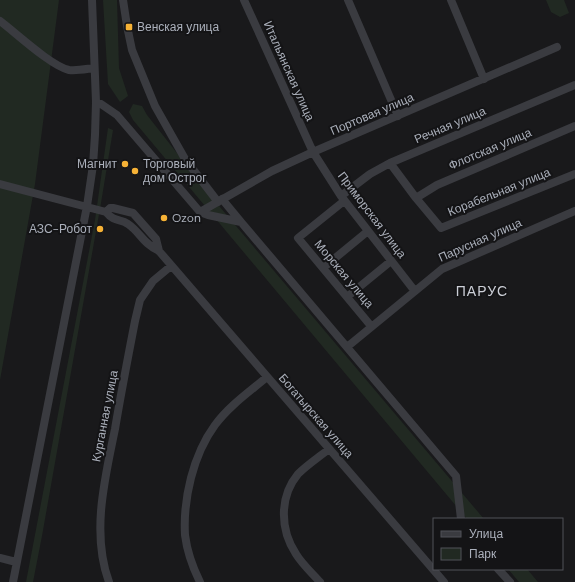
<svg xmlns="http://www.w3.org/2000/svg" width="575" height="582" font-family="'DM Sans',sans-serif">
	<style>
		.green { fill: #212922 }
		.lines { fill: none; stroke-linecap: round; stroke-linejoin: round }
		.minor { stroke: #3a3b40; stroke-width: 8 }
		.poi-dot { fill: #f6b236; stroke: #141416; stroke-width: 1.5 }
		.labels { text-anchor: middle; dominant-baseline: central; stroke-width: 4; stroke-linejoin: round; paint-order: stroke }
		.poi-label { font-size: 12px; fill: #abb0bb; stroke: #141416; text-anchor: start }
		.street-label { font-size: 12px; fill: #abb0bb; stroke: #141416 }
		.quarter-label { font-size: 14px; letter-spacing: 1px; fill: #cccfd7; stroke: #141416 }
	</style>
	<rect width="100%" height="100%" fill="#19191b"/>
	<path class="green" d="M 0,0 L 59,0 L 35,184 L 0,380 Z
		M 103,0 L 117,0 L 119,68 L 128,96 L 120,102 L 108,84 Z
		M 546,0 L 564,0 L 569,13 L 560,17 L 551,12 Z
		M 133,104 L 142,106 L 147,115 L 214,200 L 484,519 L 467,519 L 133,120 L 129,112 Z
		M 108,128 L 113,130 L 101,203 L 42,536 L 33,582 L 26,582 L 95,220 Z
		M 508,569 L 527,569 L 538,582 L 519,582 Z"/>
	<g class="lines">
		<path class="minor" d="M 123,0 L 127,26 L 132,50 L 155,106 L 185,159 L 218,202
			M 244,0 L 313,152 L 341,196 L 414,290
			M 348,0 L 398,116
			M 451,0 L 484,79
			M 0,21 C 16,33 51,66 69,70 C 77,71 86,69 94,68
			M 96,102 L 101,104 L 117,115 L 200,212 L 208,215 L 241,222 L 456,476 L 461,519
			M 390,163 L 416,198 L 441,228 L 575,174
			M 0,184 L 106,212 C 115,223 120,218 128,224 C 141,233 142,243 159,251 L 444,582
			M 341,196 L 370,174 L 390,163 L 575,85
			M 416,198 L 437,185 L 575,126
			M 222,199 L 241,222
			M 344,201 L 298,238 L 371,326
			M 106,212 L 110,208 L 113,208 L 133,213 L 156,239 L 159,251
			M 200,212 L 272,171 L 313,152 L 557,47
			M 323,268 L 368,231
			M 347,297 L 391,261
			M 347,347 L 442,269 L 575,211
			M 0,558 L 16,562
			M 498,569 L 510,582
			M 13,582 L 87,206 L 93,165 L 95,135 L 96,102 L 92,0
			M 109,582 C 91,533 105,478 115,429 C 121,393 128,357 135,321 L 140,300 L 153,281 L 171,266
			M 200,582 C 193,568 187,551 185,535 C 183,499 193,455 215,425 C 229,406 249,392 267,377
			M 320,582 C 312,573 302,564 296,554 C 280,530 279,497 298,474 C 307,465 319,457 329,449"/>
	</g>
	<g class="poi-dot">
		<rect x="125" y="23" width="8" height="8" rx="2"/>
		<circle cx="125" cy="164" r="4"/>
		<circle cx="135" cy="171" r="4"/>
		<circle cx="164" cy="218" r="4"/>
		<circle cx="100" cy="229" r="4"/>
	</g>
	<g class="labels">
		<g class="poi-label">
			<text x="137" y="27">Венская улица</text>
			<text x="117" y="164" text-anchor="end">Магнит</text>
			<text x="143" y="164">Торговый<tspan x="143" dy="14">дом Острог</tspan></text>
			<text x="172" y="218">Ozon</text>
			<text x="92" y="229" text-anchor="end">АЗС-Робот</text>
		</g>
		<g class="street-label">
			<text transform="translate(289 71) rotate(66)">Итальянская улица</text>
			<text transform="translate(372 114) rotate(-23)">Портовая улица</text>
			<text transform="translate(450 125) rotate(-23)">Речная улица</text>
			<text transform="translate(490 149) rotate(-23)">Флотская улица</text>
			<text transform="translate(499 192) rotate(-22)">Корабельная улица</text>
			<text transform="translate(372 215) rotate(53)">Приморская улица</text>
			<text transform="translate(480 240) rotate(-24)">Парусная улица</text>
			<text transform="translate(344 274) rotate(50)">Морская улица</text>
			<text transform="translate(105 416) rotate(-79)">Курганная улица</text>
			<text transform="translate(316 416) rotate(49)">Богатырская улица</text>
		</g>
		<g class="quarter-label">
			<text x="482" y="291">ПАРУС</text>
		</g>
	</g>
	<rect x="433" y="518" width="130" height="52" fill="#141416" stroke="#505258"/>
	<rect x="441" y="531" width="20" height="6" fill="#3a3b40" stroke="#505258"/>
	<text x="469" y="538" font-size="12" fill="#abb0bb">Улица</text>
	<rect x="441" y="548" width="20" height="12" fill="#212922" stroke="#505258"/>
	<text x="469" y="558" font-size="12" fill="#abb0bb">Парк</text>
</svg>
